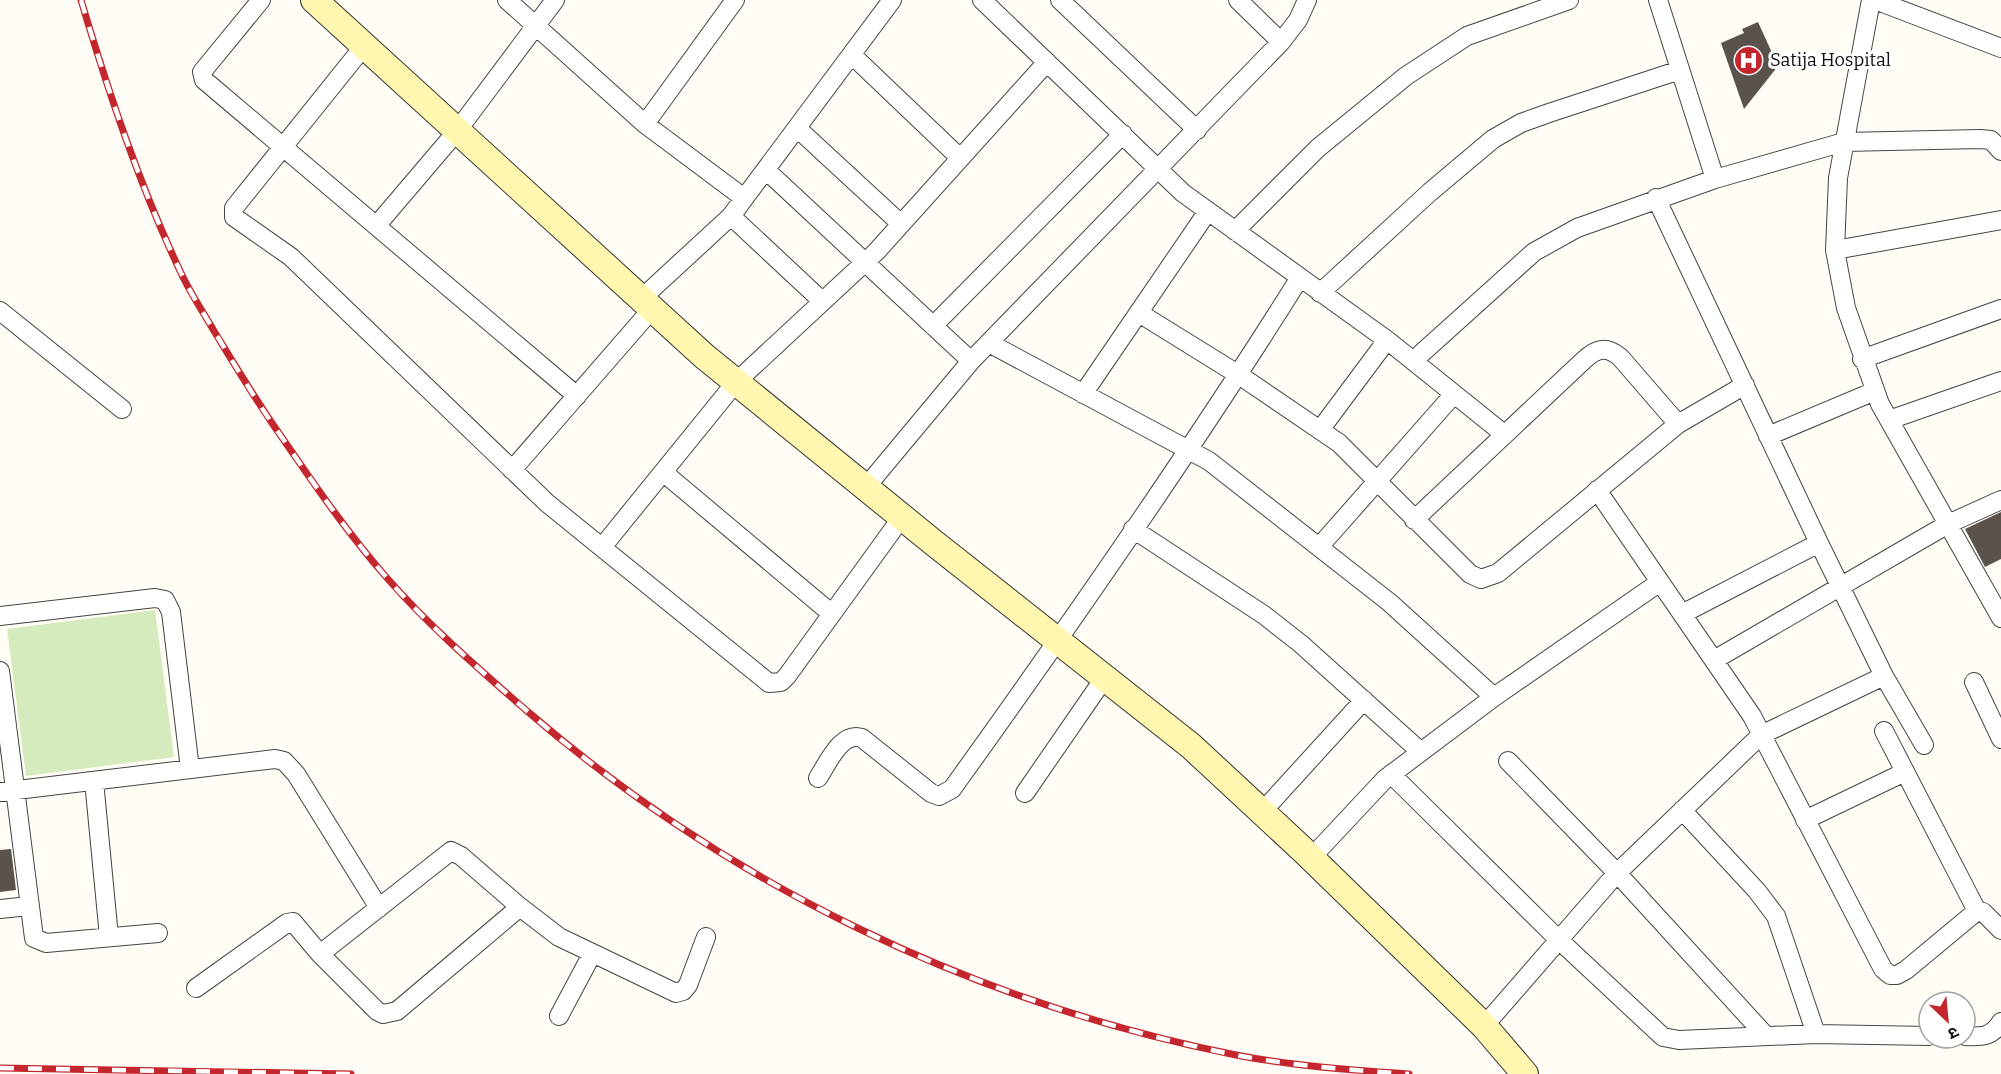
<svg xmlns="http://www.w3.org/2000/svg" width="2001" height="1074" font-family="Bitter,'Noto Sans Devanagari',serif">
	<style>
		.green { fill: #d5ebbd }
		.building { fill: #5a524d }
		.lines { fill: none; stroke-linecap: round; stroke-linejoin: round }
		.street-casing { stroke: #444; stroke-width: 20 }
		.secondary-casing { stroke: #333; stroke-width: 28 }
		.street { stroke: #fff; stroke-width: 18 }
		.secondary { stroke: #fff6b0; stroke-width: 26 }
		.rail-casing { stroke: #c4262e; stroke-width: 7 }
		.rail { stroke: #fff; stroke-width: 4.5; stroke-dasharray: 14; stroke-linecap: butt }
		.labels { text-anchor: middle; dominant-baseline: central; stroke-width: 6; stroke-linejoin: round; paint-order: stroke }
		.poi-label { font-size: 18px; fill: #111; stroke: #fff; text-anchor: start }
	</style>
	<rect width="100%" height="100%" fill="#fffdf5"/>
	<path class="green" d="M 155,610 L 174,757 L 26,776 L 7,629 Z"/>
	<path class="building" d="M 1758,22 L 1778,66 L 1744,109 L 1721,43 L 1744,33 L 1742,29 Z
		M 2001,512 L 2001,559 L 1985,567 L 1965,529 Z
		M 11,849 L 16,890 L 0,892 L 0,850 Z"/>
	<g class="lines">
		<defs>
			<path id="street" d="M 261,0 L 202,72 L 204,80 L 577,396
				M 507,0 L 645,124 L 744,198
				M 982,0 L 1183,193 L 1387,340 L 1504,434
				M 1060,0 L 1197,130
				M 1238,0 L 1281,42
				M 1658,0 L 1715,179
				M 1871,0 L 1838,178 L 1835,250 L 1846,308 L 1880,404 L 2001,618
				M 1875,0 L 2001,48
				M 364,46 L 234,208 L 234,217 L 291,257 L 547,503 L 769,683 L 781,682 L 787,676 L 902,517
				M 852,55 L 960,158
				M 645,124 L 735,0
				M 797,128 L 901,224
				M 766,170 L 971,361
				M 1656,198 L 1819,543 L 1884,676 L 1924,745
				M 731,216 L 822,301
				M 377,225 L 457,131 L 555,0
				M 1235,231 L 1318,148 L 1406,76 L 1467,36 L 1569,0
				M 1835,250 L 2001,220
				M 1320,293 L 1430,192 L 1493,139 L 1521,123 L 1549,113 L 1680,70
				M 641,299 L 731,216 L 892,0
				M 0,311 L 122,409
				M 1139,313 L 1239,375 L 1339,443 L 1470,574 L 1481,579 L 1498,573 L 1678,424 L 1745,385
				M 933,326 L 1123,134
				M 989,343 L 1209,461 L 1389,602 L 1494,697
				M 1862,359 L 2001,309
				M 1413,361 L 1534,252 L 1577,228 L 1715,179 L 1844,142 L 1980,139 L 1991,140 L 2001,151
				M 1083,394 L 1208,211
				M 1889,420 L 2001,381
				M 1320,430 L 1387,340
				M 1768,436 L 1875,391
				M 512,470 L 652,309
				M 663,472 L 832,614
				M 866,487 L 971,361 L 1281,42 L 1298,20 L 1307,0
				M 1597,490 L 1752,716 L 1883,969 L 1890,975 L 1897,975 L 1906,970 L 1977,911 L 1983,912 L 2001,930
				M 1414,520 L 1584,360 C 1597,348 1606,346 1620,357 L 1678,424
				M 1133,529 L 1264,615 L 1301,644 L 1421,752
				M 603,546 L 736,382 L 876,252 L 1047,62
				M 1319,547 L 1454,394
				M 1682,614 L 1819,543
				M 0,616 L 155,598 L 165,600 L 171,612 L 190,769
				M 1714,660 L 1948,524 L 2001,500
				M 0,671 L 34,938 L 46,943 L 158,933
				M 1974,682 L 2001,739
				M 1884,731 L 1977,911
				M 1508,761 L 1617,873 L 1766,1036
				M 1391,774 L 1559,940 L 1663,1037 L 1679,1040 L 1816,1034 L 1929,1036
				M 818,778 C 828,763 841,731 862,738 L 931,793 L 939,796 L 952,789 C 1072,622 1190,453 1299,279
				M 94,781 L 109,937
				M 0,792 L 275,759 L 284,761 L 296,774 L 379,908
				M 1025,793 L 1105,677
				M 1682,810 L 1757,891 L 1776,916 L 1816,1034
				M 1262,812 L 1364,700
				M 1805,820 L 1905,772
				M 1311,858 L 1385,779 L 1494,697 L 1660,582
				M 0,909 L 29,906
				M 320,954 L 451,851 L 461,856 L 520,907 L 559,937 L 676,993 L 683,991 L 688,985 L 706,937
				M 196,988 L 287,923 L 293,922 L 320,954 L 377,1011 L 383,1014 L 397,1011 L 520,907
				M 559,1016 L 592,954
				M 1484,1026 L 1617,873 L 1761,735 L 1884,676
				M 1965,1036 C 1982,1037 1992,1037 2001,1022"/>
			<path id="secondary" d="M 314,0 L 704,356 L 934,543 L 1191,746 L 1303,850 L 1484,1026 L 1525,1074"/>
		</defs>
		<use href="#street" class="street-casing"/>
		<use href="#secondary" class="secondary-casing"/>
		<use href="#street" class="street"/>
		<use href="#secondary" class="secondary"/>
		<defs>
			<path id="rail" d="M 81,0 C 109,94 140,187 182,275 C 191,294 203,312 214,331 C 236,367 258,404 283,439 C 316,487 349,535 387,578 C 429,626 479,669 527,711 C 729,885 974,1003 1236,1055 C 1293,1066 1352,1070 1409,1074
				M 0,1068 L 351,1074"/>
		</defs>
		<use href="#rail" class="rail-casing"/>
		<use href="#rail" class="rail"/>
	</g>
	<defs>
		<symbol id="hospital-disc" viewBox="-11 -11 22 22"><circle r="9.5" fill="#c4262e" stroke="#fff"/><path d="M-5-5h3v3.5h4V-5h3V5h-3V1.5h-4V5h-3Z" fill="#fff"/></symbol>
	</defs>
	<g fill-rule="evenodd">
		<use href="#hospital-disc" x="1732" y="44" width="33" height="33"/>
	</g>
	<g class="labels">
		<g class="poi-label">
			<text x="1770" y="60">Satija Hospital</text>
		</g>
	</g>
	<g transform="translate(1947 1020) rotate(154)"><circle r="28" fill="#ffffff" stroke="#a0a0a0" stroke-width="1.5"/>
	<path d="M0-4.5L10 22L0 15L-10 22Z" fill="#c4262e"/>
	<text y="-9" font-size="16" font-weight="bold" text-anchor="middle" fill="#111111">उ</text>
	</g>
</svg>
